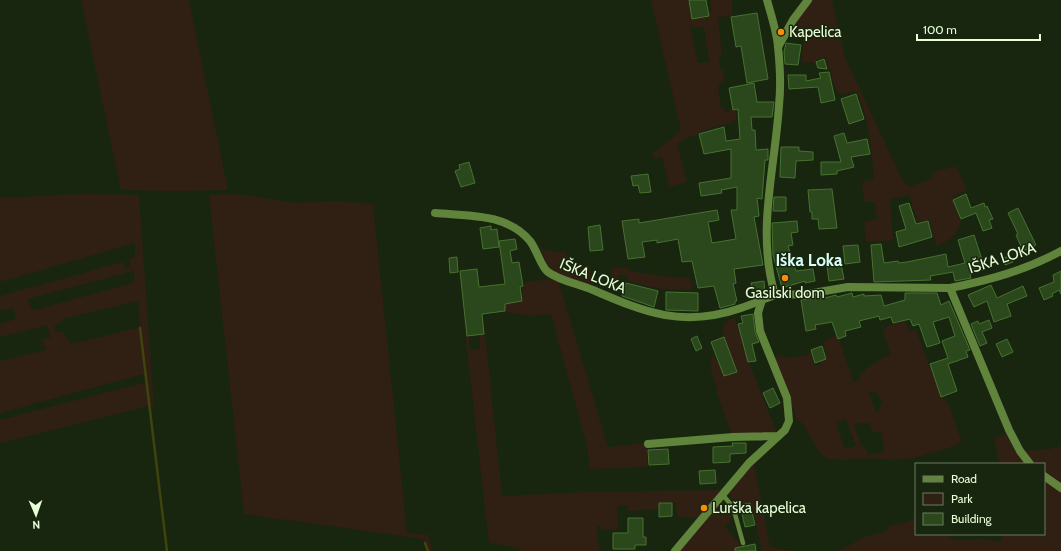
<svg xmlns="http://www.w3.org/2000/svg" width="1061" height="551" font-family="Cabin,sans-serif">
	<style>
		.green { fill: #301f13; fill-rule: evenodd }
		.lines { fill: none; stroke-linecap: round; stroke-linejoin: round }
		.stream { stroke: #3f440c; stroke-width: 2.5 }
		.building { fill: #2b471c; stroke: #46722f }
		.lane { stroke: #61843c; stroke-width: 4.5 }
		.street { stroke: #61843c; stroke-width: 8 }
		.poi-dot { fill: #f98d07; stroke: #182610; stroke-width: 1.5 }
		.labels { text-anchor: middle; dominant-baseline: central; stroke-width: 3; stroke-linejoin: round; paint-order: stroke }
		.poi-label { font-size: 15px; fill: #e7fed6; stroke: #182610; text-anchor: start }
		.street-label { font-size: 15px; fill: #e7fed6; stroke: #182610 }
		.quarter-label { font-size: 17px; font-weight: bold; fill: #d8fef7; stroke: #182610 }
	</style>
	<rect width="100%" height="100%" fill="#182610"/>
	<path class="green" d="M 81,0 L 189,0 L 228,190 L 173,191 L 121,190 Z
		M 651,0 L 689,0 L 703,15 L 712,12 L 710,0 L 732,0 L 732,16 L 718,17 L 722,57 L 719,57 L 720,69 L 723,69 L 724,81 L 720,83 L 718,90 L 721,107 L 727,112 L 731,109 L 736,110 L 737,120 L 733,120 L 733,123 L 713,127 L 677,143 L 687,182 L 669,187 L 662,157 L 654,159 L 652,151 L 655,152 L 681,130 ZM 690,25 L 693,25 L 693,28 L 704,27 L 709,62 L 698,63 Z
		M 812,0 L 832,0 L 845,58 L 901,177 L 909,187 L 933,178 L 931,173 L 956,166 L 967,190 L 952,197 L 961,221 C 956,236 952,239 937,246 L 929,220 L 918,222 L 909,195 L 890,199 L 893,240 L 866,242 L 864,222 L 877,219 L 875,202 L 864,202 L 862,182 L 874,179 C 871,150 870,118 856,91 L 841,95 L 837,92 L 825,56 L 816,60 L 816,63 L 802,62 L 803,37 L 790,34 L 800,15 Z
		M 81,194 L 139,195 L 154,407 L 152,405 L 0,443 L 0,420 L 147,382 L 144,374 L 0,413 L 0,361 L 46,350 L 42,340 L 51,337 L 47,325 L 0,337 L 0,324 L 16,319 L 13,308 L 0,310 L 0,296 L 123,262 L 125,269 L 131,268 L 129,259 L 135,257 L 135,243 L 0,282 L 0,198 ZM 133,271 L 135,278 L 133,283 L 42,308 L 32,310 L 28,299 ZM 138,301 L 140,327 L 71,344 L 62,332 L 56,332 L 54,326 L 62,323 L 62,319 Z
		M 237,194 L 296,203 L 337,201 L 373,204 L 407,533 L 428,535 L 433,551 L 426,551 L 423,539 L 244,514 L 209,195 Z
		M 540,248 L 550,251 L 565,252 C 571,264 578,265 590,265 L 592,287 C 562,276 552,280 540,248 Z
		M 628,267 L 629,271 L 678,278 L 690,277 L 692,290 L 661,289 L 629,282 L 626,275 L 617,275 L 620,283 L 619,287 L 613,287 L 611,268 Z
		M 553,279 L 558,280 L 608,447 L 645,443 L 647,449 L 647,467 L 590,469 L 587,446 L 551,314 L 529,316 L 505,312 L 505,302 L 523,300 L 521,286 L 525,286 L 525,282 Z
		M 735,318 L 746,355 L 776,431 L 775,434 L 732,435 L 716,391 L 718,390 L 710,368 L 712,366 L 710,361 L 712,356 L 716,360 L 721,360 L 722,338 L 724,335 L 722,328 L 728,320 Z
		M 904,320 L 910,331 L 916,330 L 941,396 L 949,405 L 962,442 L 946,449 L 914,458 L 894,460 L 864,458 L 843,460 L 828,459 L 820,453 L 802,423 L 796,419 L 790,396 L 775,358 L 780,355 L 789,358 L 811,354 L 815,366 L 821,364 L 821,361 L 827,358 L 823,341 L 838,335 L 853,382 L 861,380 L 860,374 L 865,372 L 865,369 L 878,362 L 878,360 L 891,355 L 883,331 L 887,326 ZM 872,391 L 877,393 L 882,402 L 878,412 L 876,412 L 869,392 ZM 846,419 L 856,446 L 845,449 L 836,423 ZM 857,423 L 869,423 L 873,432 L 881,432 L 884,452 L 869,455 L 864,446 L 862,447 L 854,425 Z
		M 465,332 L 468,333 L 470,350 L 480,348 L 479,332 L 485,332 L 502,496 L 586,492 L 722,490 L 698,519 L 677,516 L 675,503 L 661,502 L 660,509 L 628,511 L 627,506 L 617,506 L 618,529 L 602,530 L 601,526 L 597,526 L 599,551 L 520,551 L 520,548 L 489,543 Z
		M 1007,433 L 1026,464 L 999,464 L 994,438 Z
		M 1060,446 L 1061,448 L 1061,483 L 1044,472 L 1044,464 L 1034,464 L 1023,451 L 1050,449 Z
		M 754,463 L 770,547 L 792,551 L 762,551 L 751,502 L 738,504 L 732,500 L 729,492 C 737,483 745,473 754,463 Z
		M 1044,480 L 1061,492 L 1061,551 L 839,551 L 864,537 L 887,531 L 888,527 L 915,519 L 916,534 L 946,534 C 956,544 966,539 978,539 C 986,538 993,542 1001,541 L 1002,534 L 1044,534 Z
		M 720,501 L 727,506 L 732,513 L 730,522 L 725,527 L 742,546 L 736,551 L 679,551 Z"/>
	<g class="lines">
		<path class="stream" d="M 140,328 L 167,551
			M 425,543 L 428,551"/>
	</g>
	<path class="building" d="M 689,0 L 706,0 L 709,16 L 692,19 Z
		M 757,13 L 768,79 L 747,83 L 741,46 L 736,47 L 731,17 Z
		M 786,43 L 801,45 L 798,65 L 785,64 L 784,52 Z
		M 824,59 L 827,69 L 818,68 L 816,62 Z
		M 829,72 L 835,100 L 821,103 L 818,87 L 789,89 L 788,75 L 806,75 L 806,81 L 821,78 L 819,73 Z
		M 754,83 L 757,102 L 774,102 L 772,117 L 751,117 L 752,130 L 755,130 L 756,150 L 768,149 L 768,160 L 765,160 L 762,199 L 757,198 L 759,216 L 754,217 L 763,265 L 734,269 L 736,283 L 733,284 L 737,301 L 735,301 L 735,304 L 720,308 L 714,286 L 698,288 L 692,261 L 682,262 L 678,239 L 657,243 L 657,240 L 642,242 L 645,257 L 628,259 L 622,221 L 639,219 L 639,223 L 717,210 L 719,220 L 708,222 L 712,243 L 736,239 L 731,210 L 737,210 L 737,187 L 721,190 L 722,193 L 701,196 L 699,183 L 731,178 L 731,149 L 704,154 L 699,134 L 724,127 L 726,141 L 740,139 L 738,109 L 733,110 L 729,88 Z
		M 856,94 L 864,119 L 849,124 L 841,99 Z
		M 844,133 L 847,143 L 867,139 L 870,154 L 851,157 L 854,167 L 837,171 L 837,174 L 821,175 L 821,162 L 841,162 L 834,136 Z
		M 781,147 L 799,147 L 799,151 L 813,152 L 813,160 L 796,161 L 795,178 L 780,177 Z
		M 469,162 L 475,183 L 461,187 L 455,171 L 460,169 L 459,165 Z
		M 648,174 L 651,192 L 640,193 L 638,185 L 633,186 L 631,176 Z
		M 832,189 L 837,228 L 819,229 L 818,219 L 812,219 L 812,212 L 810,212 L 808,190 Z
		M 966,194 L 971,208 L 984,203 L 985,207 L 987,206 L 993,219 L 989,220 L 992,228 L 983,231 L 976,213 L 961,219 L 953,200 Z
		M 774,197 L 786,197 L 786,211 L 773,211 Z
		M 909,203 L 916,224 L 928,221 L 932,237 L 899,247 L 896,232 L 906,229 L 899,206 Z
		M 1018,208 L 1036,245 L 1023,251 L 1016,235 L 1018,234 L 1008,213 Z
		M 797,221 L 798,232 L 791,233 L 793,245 L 788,246 L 796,271 L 813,269 L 815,281 L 805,283 L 805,281 L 782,288 L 773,255 L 772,223 Z
		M 600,225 L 603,250 L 590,251 L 588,227 Z
		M 491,226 L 491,230 L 497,229 L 499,247 L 483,249 L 480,228 Z
		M 974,235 L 985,269 L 970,274 L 971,278 L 955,281 L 953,272 L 930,276 L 931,280 L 874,282 L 871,245 L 881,244 L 884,263 L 898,261 L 899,263 L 907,262 L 946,254 L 948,267 L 965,263 L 958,240 Z
		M 515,239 L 517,249 L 510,251 L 512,263 L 519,262 L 523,286 L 520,287 L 522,301 L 505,304 L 505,311 L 482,314 L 484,334 L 467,336 L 460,271 L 477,269 L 479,287 L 505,284 L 499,241 Z
		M 858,245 L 860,262 L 845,264 L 843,246 Z
		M 1010,256 L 1013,262 L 1005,265 L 1003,258 Z
		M 457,257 L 458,272 L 450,273 L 449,258 Z
		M 841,264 L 844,279 L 829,281 L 827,266 Z
		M 1061,271 L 1061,294 L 1059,290 L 1052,294 L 1053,296 L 1044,300 L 1039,288 L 1054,282 L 1053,275 Z
		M 764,281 L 765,293 L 753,296 L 751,283 Z
		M 626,283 L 658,291 L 654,307 L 622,296 Z
		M 991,285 L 997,298 L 1023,286 L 1027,296 L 1007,304 L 1011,316 L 994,322 L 987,301 L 974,307 L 968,295 Z
		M 666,292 L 698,293 L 698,311 L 666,310 Z
		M 852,293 L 853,297 L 864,294 L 864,296 L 881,295 L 884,306 L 905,300 L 905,293 L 937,293 L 941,305 L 949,301 L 970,350 L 966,351 L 968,357 L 948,364 L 957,391 L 941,397 L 930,364 L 948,358 L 942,341 L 955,336 L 949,317 L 933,322 L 940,343 L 927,347 L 919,324 L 913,326 L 910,319 L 893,323 L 891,317 L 880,320 L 879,316 L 859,321 L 861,327 L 845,331 L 846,336 L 838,339 L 832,322 L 815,325 L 816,329 L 806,331 L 801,300 L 821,297 L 821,299 L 836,295 L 837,297 Z
		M 753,314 L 755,332 L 759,342 L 752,344 L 756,361 L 748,362 L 738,324 L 743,323 L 741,316 Z
		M 989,320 L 992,328 L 982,332 L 987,343 L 980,346 L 971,324 L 978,321 L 979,324 Z
		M 697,336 L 702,348 L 696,351 L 691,339 Z
		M 724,337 L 737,372 L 724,376 L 711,342 Z
		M 1007,339 L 1013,352 L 1002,357 L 996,344 Z
		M 822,346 L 826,359 L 815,363 L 811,350 Z
		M 773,388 L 780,403 L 770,408 L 763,393 Z
		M 732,443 L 746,443 L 746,453 L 730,454 L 730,462 L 713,463 L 713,447 L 733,446 Z
		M 668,449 L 669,464 L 649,465 L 648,450 Z
		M 715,470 L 716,483 L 700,484 L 699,471 Z
		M 659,503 L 672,503 L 672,516 L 659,517 Z
		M 750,503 L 755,525 L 745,527 L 740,505 Z
		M 628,518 L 643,518 L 643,537 L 646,537 L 646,545 L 635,545 L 635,549 L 613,549 L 613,533 L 628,533 Z
		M 755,544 L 756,551 L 735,551 L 735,548 Z"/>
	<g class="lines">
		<path class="lane" d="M 722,494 L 733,507 L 743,543"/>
		<path class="street" d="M 767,0 C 771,15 777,32 778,47 C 780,66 781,87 779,105 C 775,170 756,231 775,295 L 807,294 L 848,287 L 950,288 L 1009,430 L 1020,451 L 1030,464
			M 778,47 L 793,20 L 808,0
			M 435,213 C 467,216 507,213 530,241 C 537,250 541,267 548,272 C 560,281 579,284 593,290 C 646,313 683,328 741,308 C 753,304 764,299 775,295
			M 950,288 C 990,280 1026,270 1061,251
			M 648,444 L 733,437 L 777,436
			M 1044,476 L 1061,488
			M 675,551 L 749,463 L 785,430 L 789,421 L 787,398 L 760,331 L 758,313 L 762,300"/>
	</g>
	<g class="poi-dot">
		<circle cx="781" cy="32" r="4"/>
		<circle cx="785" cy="278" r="4"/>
		<circle cx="704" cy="508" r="4"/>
	</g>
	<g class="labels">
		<g class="poi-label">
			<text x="789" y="32">Kapelica</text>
			<text x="785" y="293" text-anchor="middle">Gasilski dom</text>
			<text x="712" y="508">Lurška kapelica</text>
		</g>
		<g class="street-label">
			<text transform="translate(1002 258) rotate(-18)">IŠKA LOKA</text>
			<text transform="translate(593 276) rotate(22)">IŠKA LOKA</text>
		</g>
		<g class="quarter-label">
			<text x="809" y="260">Iška Loka</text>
		</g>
	</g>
	<rect x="915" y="463" width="130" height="72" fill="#182610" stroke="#6b7c5f"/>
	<rect x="923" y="476" width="20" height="6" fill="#61843c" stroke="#6b7c5f"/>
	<text x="951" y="483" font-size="12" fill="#e7fed6">Road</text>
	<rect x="923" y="493" width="20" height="12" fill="#301f13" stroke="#6b7c5f"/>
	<text x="951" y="503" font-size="12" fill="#e7fed6">Park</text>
	<rect x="923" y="513" width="20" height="12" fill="#2b471c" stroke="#6b7c5f"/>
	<text x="951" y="523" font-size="12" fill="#e7fed6">Building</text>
	<g transform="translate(36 515) rotate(178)" stroke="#182610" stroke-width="3" paint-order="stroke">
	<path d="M0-3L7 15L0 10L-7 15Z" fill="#e7fed6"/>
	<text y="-6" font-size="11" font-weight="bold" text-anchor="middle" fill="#e7fed6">N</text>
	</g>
	<path d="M917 34v6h123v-6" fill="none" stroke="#e7fed6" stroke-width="2"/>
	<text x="923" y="34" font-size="12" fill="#e7fed6" stroke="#182610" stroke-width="3" paint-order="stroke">100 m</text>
</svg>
